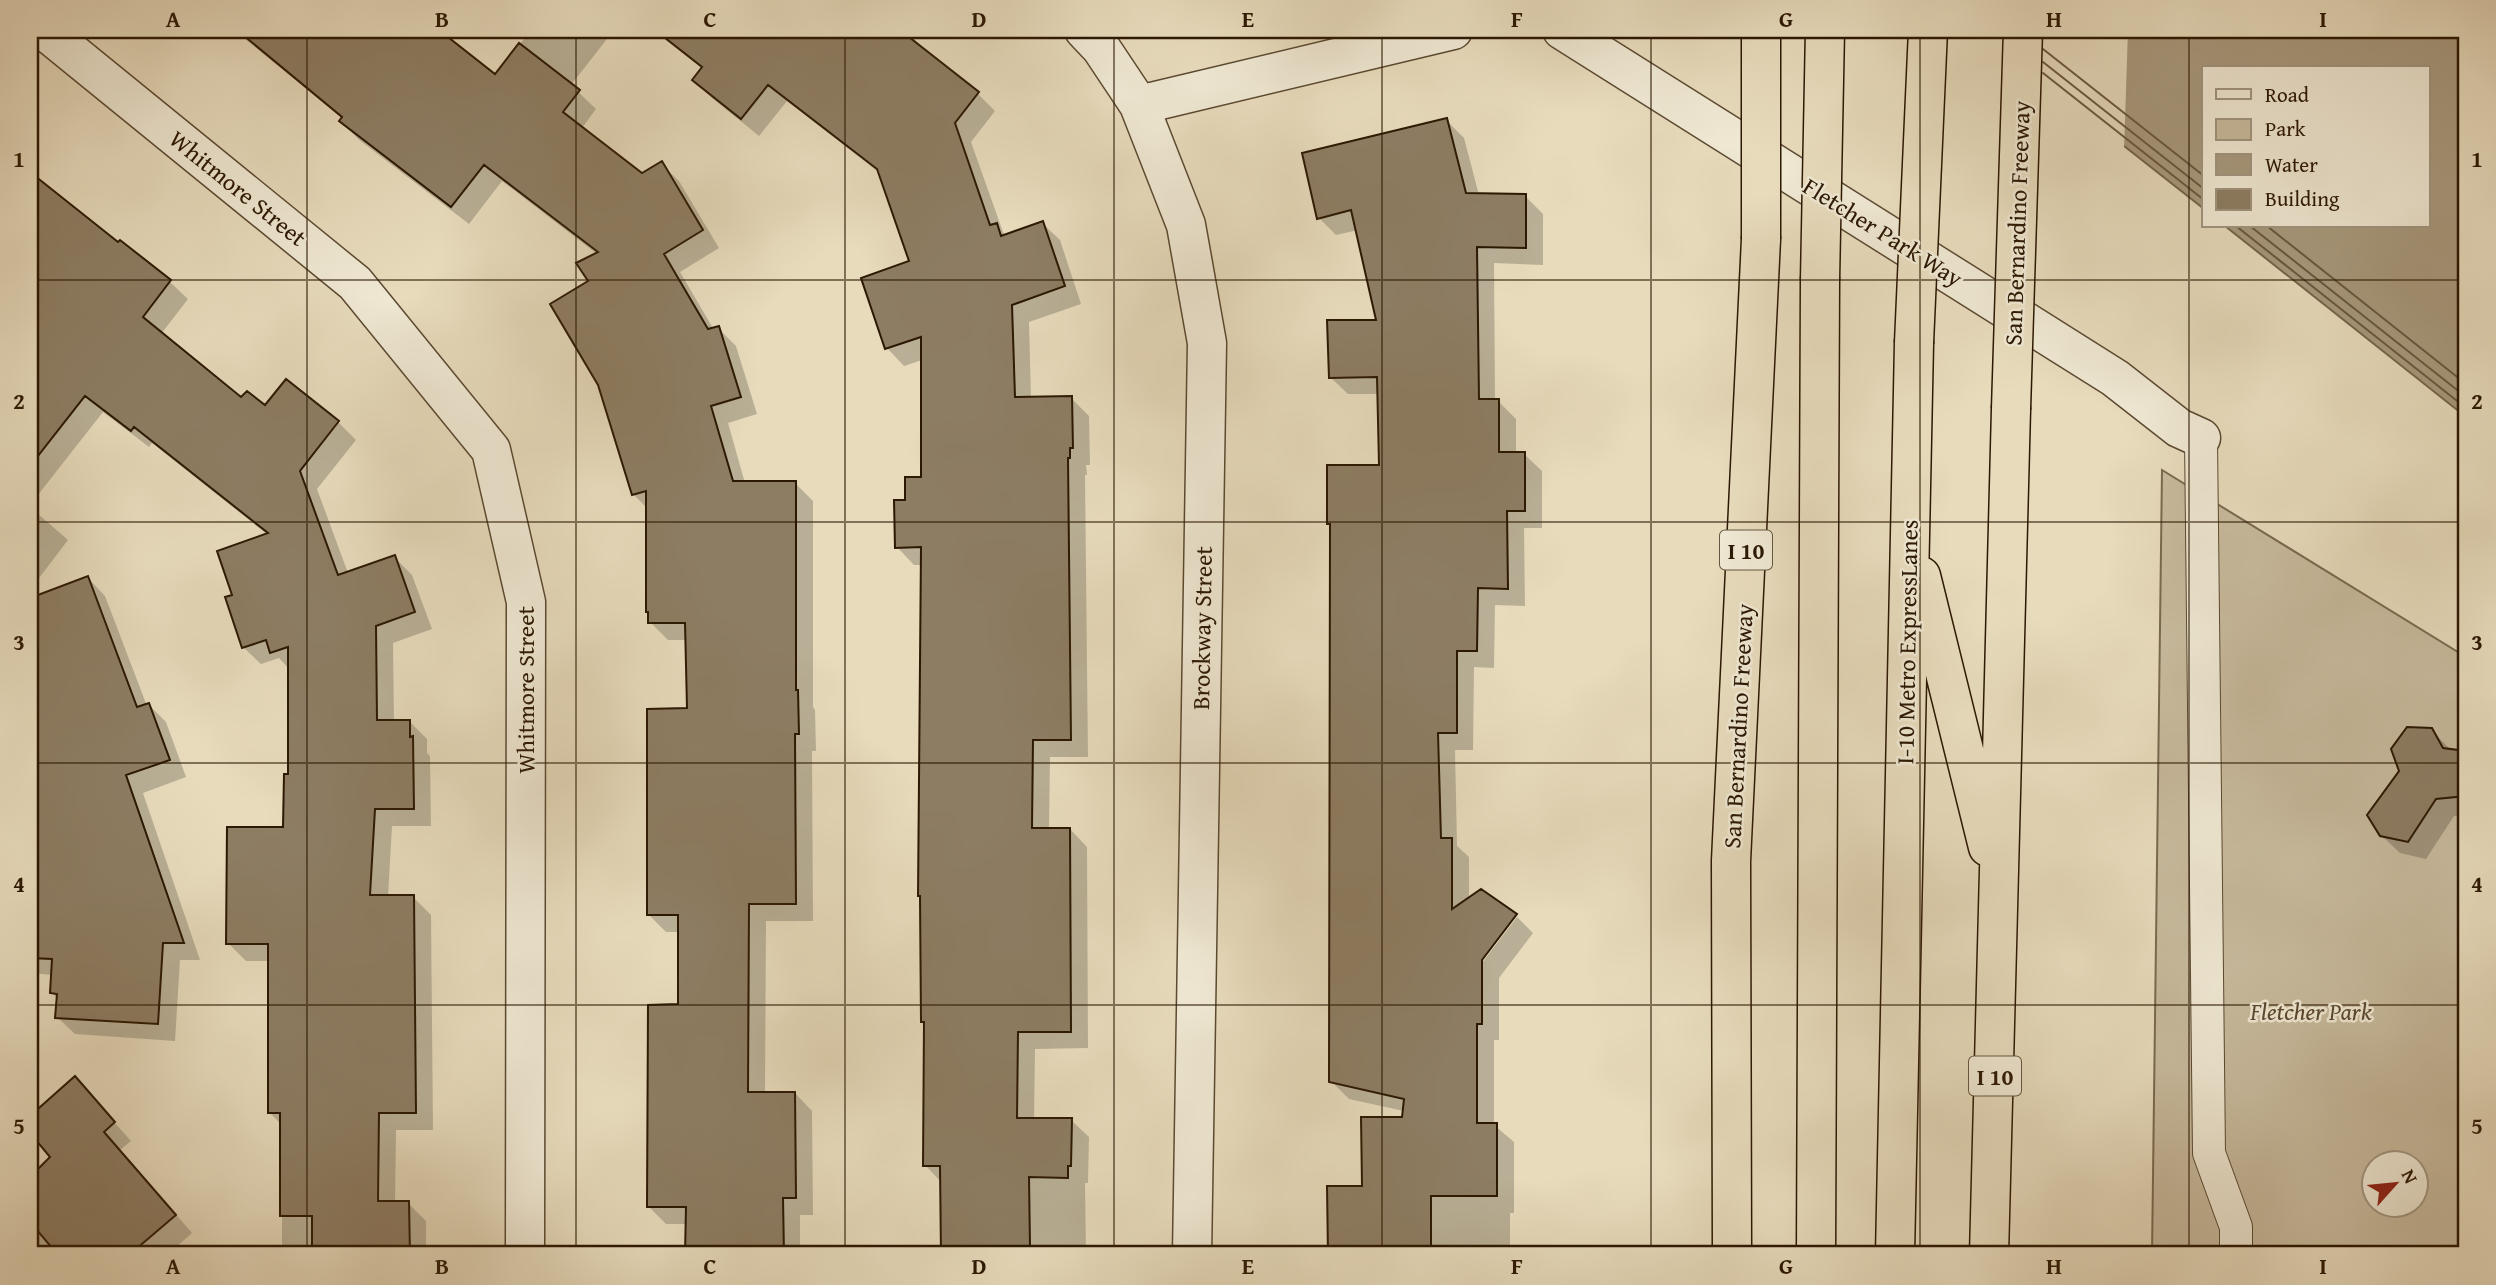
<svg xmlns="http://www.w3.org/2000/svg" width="2496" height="1285" font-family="'Gentium Book Plus',serif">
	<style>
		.green { fill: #c7ba9d; stroke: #7a6950; stroke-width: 2; fill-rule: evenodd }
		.water { fill: #a7997d; stroke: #76654c; stroke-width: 2 }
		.pier { fill: #e7dbbc }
		.shadow { fill: #0003 }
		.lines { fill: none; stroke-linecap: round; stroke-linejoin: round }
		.shore { stroke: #6a5840; stroke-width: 2 }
		.building { fill: #8d7d63; stroke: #2c1803; stroke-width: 2 }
		.lane-casing { stroke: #5b4931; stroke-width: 34 }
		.street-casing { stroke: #5b4931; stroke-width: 41 }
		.highway-casing { stroke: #2c1803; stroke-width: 41 }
		.lane { stroke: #efe8d3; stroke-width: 32 }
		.street { stroke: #efe8d3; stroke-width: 38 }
		.highway { stroke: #e7dbbc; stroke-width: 38 }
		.highway-bridge-casing { stroke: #2c1803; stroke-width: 41; stroke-linecap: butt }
		.highway-bridge { stroke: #e7dbbc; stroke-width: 38 }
		.grid { fill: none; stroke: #2c1803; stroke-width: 2; stroke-opacity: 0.55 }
		.labels { text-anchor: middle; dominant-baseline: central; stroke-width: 5; stroke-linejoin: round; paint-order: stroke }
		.shield { fill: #efe8d3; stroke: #665641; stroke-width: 2 }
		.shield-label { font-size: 23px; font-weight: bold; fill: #2c1803 }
		.street-label { font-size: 24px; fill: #2c1803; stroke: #efe8d3 }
		.park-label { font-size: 24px; font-style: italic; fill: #5a4931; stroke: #efe8d3 }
		.neatline { fill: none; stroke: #2c1803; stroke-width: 2.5 }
		.grid-label { font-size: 23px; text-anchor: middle; font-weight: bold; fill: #2c1803 }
	</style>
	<rect width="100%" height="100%" fill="#e7dbbc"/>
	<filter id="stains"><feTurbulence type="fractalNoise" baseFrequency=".00286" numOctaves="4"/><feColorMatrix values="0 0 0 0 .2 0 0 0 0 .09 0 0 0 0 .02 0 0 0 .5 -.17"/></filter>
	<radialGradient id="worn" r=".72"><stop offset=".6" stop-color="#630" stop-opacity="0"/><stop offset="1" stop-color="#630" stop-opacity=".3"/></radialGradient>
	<path class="green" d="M 2162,470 L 2466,657 L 2466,1255 L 2152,1255 ZM 2374,1162 L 2416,1162 L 2416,1204 L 2374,1204 Z"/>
	<path class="water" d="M 1977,30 L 2466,30 L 2466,417 L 2225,226 L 2428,226 L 2428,68 L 2204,68 L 2204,209 Z"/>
	<path class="pier" d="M 1973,30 L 2128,30 L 2124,150 L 1975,32 Z"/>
	<path class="shadow" d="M 234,30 L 448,30 L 444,36 L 495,76 L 531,30 L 614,30 L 571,85 L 596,109 L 582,128 L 642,175 L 661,164 L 679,181 L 719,248 L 680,272 L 714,330 L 718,328 L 736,346 L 757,414 L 728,423 L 745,483 L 795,483 L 813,501 L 813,707 L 815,710 L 816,751 L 812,751 L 813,921 L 766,921 L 765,1093 L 795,1093 L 812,1111 L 813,1215 L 800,1215 L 800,1255 L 687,1255 L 687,1224 L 666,1224 L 649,1207 L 680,1006 L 680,932 L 666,932 L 649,915 L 689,710 L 687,640 L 668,640 L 650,622 L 648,509 L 633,494 L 597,254 L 502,181 L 469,224 L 358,139 L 341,121 L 343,119 Z
		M 653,30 L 905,30 L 929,54 L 978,94 L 995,111 L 971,142 L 1003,232 L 1007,236 L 1042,223 L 1060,240 L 1081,304 L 1029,322 L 1031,399 L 1071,398 L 1089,416 L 1090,465 L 1086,465 L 1087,475 L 1085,475 L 1088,757 L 1050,757 L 1049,830 L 1070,829 L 1087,847 L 1088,1048 L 1035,1049 L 1034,1120 L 1071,1120 L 1089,1137 L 1088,1183 L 1085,1183 L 1086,1255 L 941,1255 L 942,1183 L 925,1165 L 923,565 L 914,565 L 897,547 L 906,502 L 923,478 L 922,360 L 904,366 L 887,348 L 911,262 L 881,174 L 787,101 L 759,136 L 712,98 L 694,80 L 703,69 Z
		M 1446,120 L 1464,138 L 1479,195 L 1525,196 L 1543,214 L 1543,265 L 1494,263 L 1495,401 L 1498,401 L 1516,419 L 1516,454 L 1524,454 L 1542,471 L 1542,528 L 1524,528 L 1525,606 L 1495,605 L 1494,668 L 1474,667 L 1473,750 L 1455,750 L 1457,846 L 1469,857 L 1469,900 L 1481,891 L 1516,916 L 1513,916 L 1475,966 L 1478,968 L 1517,917 L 1533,933 L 1499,978 L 1499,1040 L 1494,1040 L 1494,1125 L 1514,1142 L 1514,1213 L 1510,1213 L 1510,1255 L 1329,1255 L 1329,1188 L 1364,1187 L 1403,1119 L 1404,1111 L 1349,1099 L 1331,1081 L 1332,526 L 1329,523 L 1380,466 L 1379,394 L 1348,394 L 1330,377 L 1378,322 L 1358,230 L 1336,235 L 1319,218 Z
		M 44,186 L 118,245 L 120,242 L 170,282 L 188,299 L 161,334 L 242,399 L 265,407 L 286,381 L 338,422 L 356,440 L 317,489 L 348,573 L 394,557 L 412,575 L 432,629 L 393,643 L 394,722 L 410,722 L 427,739 L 427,753 L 430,756 L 431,826 L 392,826 L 388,897 L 413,897 L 431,915 L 433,1130 L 396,1130 L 395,1203 L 408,1203 L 426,1221 L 426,1255 L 282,1255 L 282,1125 L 269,1112 L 270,961 L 246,961 L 228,943 L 285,829 L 290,775 L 289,669 L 279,658 L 261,664 L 243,647 L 234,596 L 268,535 L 152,443 L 149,447 L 103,412 L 30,505 L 30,374 L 44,355 L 30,344 L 30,204 Z
		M 30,507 L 68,540 L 30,590 Z
		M 88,578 L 105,596 L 147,706 L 149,705 L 166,722 L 186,777 L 143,793 L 200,960 L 180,960 L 175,1041 L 75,1034 L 57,1017 L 58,999 L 52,993 L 53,975 L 30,973 L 30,600 Z
		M 2431,730 L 2451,750 L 2462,752 L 2466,756 L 2466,815 L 2454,816 L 2426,859 L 2400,853 L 2381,835 Z
		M 75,1078 L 131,1141 L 120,1150 L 192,1233 L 167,1255 L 30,1255 L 30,1188 L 50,1170 L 53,1157 L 30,1130 L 30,1118 Z"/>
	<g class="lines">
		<path class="shore" d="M 2043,49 L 2204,176
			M 2043,62 L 2204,189
			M 2043,73 L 2204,200
			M 2236,226 L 2466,408
			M 2250,226 L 2466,397
			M 2267,226 L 2466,384"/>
	</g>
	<path class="building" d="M 237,30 L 439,30 L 495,74 L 519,43 L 580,90 L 563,112 L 642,173 L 662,161 L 703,230 L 664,254 L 708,329 L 719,326 L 741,397 L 711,406 L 733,481 L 796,481 L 796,690 L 798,690 L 799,734 L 795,734 L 796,904 L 749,904 L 748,1092 L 795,1092 L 796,1198 L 783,1198 L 784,1255 L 685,1255 L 686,1207 L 647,1207 L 648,1005 L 678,1004 L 678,915 L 647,915 L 647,709 L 687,708 L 685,623 L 648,623 L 648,612 L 646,612 L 646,491 L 632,495 L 598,385 L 550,304 L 588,281 L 576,263 L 598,252 L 484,165 L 451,207 L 339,121 L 342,117 Z
		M 655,30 L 900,30 L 979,92 L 955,123 L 990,225 L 997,223 L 1001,236 L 1043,221 L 1065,286 L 1012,305 L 1015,397 L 1072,396 L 1073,448 L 1070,448 L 1070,458 L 1068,458 L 1071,740 L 1033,740 L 1032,828 L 1070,828 L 1071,1032 L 1018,1032 L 1017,1118 L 1072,1118 L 1071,1166 L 1068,1166 L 1068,1178 L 1029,1177 L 1030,1247 L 1025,1248 L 1025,1255 L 941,1255 L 940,1166 L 923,1166 L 924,1022 L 921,1022 L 920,896 L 918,896 L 921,547 L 895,548 L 894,500 L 905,500 L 905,477 L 921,477 L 921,337 L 885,349 L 861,278 L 909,261 L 877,169 L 768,85 L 741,119 L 692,80 L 702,67 Z
		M 1447,118 L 1466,193 L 1526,194 L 1526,248 L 1477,247 L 1479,399 L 1499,399 L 1499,452 L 1525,452 L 1525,511 L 1507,511 L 1508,589 L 1478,588 L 1477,651 L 1457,651 L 1457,733 L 1438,733 L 1441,838 L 1452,838 L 1452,909 L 1481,889 L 1517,914 L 1482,960 L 1482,1024 L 1477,1024 L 1477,1123 L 1497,1123 L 1497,1196 L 1431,1196 L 1431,1255 L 1328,1255 L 1327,1186 L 1362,1186 L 1361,1117 L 1402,1117 L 1404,1099 L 1329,1082 L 1330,524 L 1327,524 L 1327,465 L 1379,465 L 1377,377 L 1329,378 L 1327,320 L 1376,320 L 1351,210 L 1317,219 L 1302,153 Z
		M 30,172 L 118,242 L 120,240 L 171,280 L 143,317 L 241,397 L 247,391 L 265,405 L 286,379 L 339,421 L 300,471 L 338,575 L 395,555 L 415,612 L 376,626 L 377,720 L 410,720 L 410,737 L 413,736 L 414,809 L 375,809 L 370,895 L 414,895 L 416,1113 L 379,1113 L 378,1201 L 409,1201 L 410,1255 L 312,1255 L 312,1216 L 280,1216 L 280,1113 L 268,1113 L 268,944 L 226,944 L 227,827 L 283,827 L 284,774 L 288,774 L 288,647 L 270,653 L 266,640 L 242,648 L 225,597 L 232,595 L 217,551 L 268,533 L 134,427 L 131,431 L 85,396 L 30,466 Z
		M 88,576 L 137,707 L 149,703 L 170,760 L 126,775 L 184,943 L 163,943 L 158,1024 L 55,1018 L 57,994 L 50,993 L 52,959 L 30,958 L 30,598 Z
		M 2407,727 L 2432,728 L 2443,748 L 2466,751 L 2466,796 L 2436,799 L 2408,842 L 2380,836 L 2367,815 L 2399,771 L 2391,749 Z
		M 75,1076 L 115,1122 L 104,1132 L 176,1215 L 129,1255 L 58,1255 L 30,1222 L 30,1177 L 50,1157 L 30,1133 L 30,1116 Z"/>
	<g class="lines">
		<defs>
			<path id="lane" d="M 2201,438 L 2209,1153 L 2236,1227 L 2236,1255"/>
			<path id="street" d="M 44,30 L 355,283 L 491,450 L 526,602 L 525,1255
				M 1084,30 L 1101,48 L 1139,105 L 1186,225 L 1207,343 L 1192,1255
				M 1562,30 L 2115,378 L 2179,428 L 2201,438
				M 1139,105 L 1453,30"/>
			<path id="highway" d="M 1921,576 L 1988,847
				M 1732,1255 L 1731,861 L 1761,239
				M 1816,1255 L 1820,280
				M 1895,1255 L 1914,343
				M 1989,1255 L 2011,409"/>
		</defs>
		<use href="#lane" class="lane-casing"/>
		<use href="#street" class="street-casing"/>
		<use href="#highway" class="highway-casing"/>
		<use href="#lane" class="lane"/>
		<use href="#street" class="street"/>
		<use href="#highway" class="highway"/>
		<defs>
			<path id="highway-bridge" d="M 1761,30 L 1761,239
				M 1820,280 L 1825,30
				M 1914,343 L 1928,30
				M 2011,409 L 2023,30"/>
		</defs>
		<use href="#highway-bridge" class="highway-bridge-casing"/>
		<use href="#highway-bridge" class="highway-bridge"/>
	</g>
	<path class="grid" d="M 307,30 L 307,1255M 576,30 L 576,1255M 845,30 L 845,1255M 1114,30 L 1114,1255M 1382,30 L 1382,1255M 1651,30 L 1651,1255M 1920,30 L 1920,1255M 2189,30 L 2189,1255M 30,280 L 2466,280M 30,522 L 2466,522M 30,763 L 2466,763M 30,1005 L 2466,1005"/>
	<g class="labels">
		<g class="shield">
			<rect x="1720" y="530.5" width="52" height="39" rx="5"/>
			<rect x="1969" y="1056.5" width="52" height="39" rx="5"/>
		</g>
		<g class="shield-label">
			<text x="1746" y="550">I 10</text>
			<text x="1995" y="1076">I 10</text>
		</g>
		<g class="street-label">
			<text transform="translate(238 188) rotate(39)">Whitmore Street</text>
			<text transform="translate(2017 223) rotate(-88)">San Bernardino Freeway</text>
			<text transform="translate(1883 232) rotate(32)">Fletcher Park Way</text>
			<text transform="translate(1202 628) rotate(-89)">Brockway Street</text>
			<text transform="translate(1907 642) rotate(-89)">I-10 Metro ExpressLanes</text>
			<text transform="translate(525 690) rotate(-90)">Whitmore Street</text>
			<text transform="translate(1738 726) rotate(-87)">San Bernardino Freeway</text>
		</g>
		<g class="park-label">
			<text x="2311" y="1011">Fletcher Park</text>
		</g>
	</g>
	<rect width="2496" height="1285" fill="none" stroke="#e7dbbc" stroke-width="77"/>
	<rect x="2202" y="66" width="228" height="161" fill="#efe8d3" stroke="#a19580" stroke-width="2"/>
	<rect x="2216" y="89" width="35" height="10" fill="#efe8d3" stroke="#a19580" stroke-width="2"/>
	<text x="2265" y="102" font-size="21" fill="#2c1803">Road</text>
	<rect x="2216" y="119" width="35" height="21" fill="#c7ba9d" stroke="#a19580" stroke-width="2"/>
	<text x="2265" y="136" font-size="21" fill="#2c1803">Park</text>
	<rect x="2216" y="154" width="35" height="21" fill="#a7997d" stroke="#a19580" stroke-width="2"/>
	<text x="2265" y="172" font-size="21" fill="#2c1803">Water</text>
	<rect x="2216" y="189" width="35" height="21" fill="#8d7d63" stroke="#a19580" stroke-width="2"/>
	<text x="2265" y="206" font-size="21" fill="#2c1803">Building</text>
	<g transform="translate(2395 1184) rotate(63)"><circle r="33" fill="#efe8d3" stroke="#a19580" stroke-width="2"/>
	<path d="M0-5L12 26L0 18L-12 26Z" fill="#8f2418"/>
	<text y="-10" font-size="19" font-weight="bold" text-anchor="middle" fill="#2c1803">N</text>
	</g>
	<rect x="38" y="38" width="2420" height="1208" class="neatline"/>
	<g class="grid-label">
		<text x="173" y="27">A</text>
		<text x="442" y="27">B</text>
		<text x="710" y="27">C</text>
		<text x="979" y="27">D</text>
		<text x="1248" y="27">E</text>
		<text x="1517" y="27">F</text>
		<text x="1786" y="27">G</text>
		<text x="2054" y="27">H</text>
		<text x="2323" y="27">I</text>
		<text x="19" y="167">1</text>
		<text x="2477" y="167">1</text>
		<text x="19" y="409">2</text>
		<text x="2477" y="409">2</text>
		<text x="19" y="650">3</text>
		<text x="2477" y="650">3</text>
		<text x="19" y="892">4</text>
		<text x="2477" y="892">4</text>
		<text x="19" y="1134">5</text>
		<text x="2477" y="1134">5</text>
		<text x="173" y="1274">A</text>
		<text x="442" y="1274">B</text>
		<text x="710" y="1274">C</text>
		<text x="979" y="1274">D</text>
		<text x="1248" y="1274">E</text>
		<text x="1517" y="1274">F</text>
		<text x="1786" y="1274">G</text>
		<text x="2054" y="1274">H</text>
		<text x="2323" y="1274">I</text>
	</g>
	<rect width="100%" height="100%" filter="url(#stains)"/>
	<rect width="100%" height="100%" fill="url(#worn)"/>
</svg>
